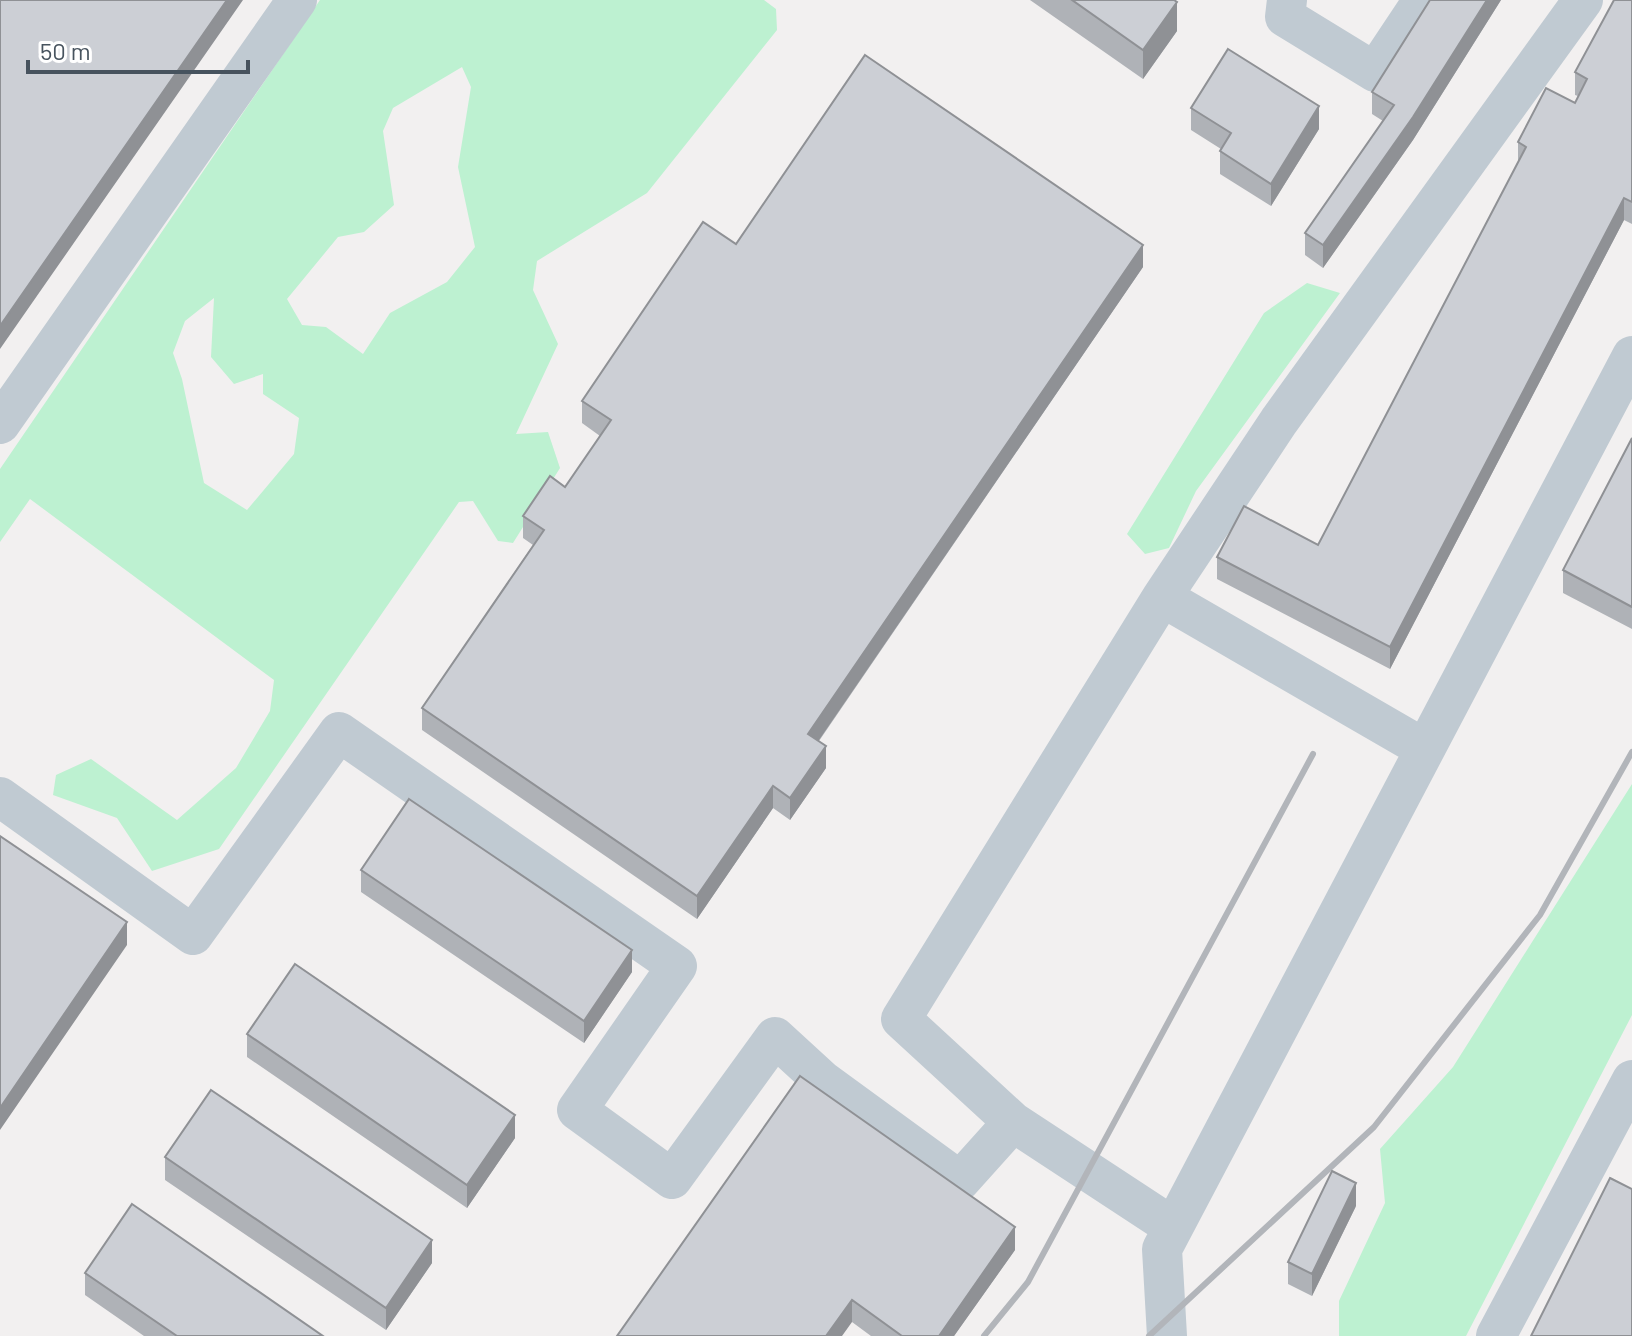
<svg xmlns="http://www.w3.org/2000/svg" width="1632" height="1336" font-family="Barlow,sans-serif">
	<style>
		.green { fill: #bdf1d1; fill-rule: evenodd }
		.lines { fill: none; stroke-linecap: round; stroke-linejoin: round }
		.minor { stroke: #c0cad2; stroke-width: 40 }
		.rail { stroke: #b2b5ba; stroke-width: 6 }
		.wall { fill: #afb2b7 }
		.shaded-wall { fill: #8f9195 }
		.building { fill: #cccfd5; stroke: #8f9195; stroke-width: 2 }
	</style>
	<rect width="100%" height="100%" fill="#f2f0f0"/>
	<path class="green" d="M 320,0 L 764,0 L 776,9 L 777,30 L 647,193 L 537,261 L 533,290 L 558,344 L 516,434 L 548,432 L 560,468 L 513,543 L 498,541 L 473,501 L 459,502 L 219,849 L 152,871 L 117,818 L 53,795 L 56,775 L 91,759 L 177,820 L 236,768 L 270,711 L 274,680 L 30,499 L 0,542 L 0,469 ZM 462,67 L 471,87 L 458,167 L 475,247 L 447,282 L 390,313 L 363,354 L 326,327 L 302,325 L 287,299 L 338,237 L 364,232 L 394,205 L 383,131 L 393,108 ZM 214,298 L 211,357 L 234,384 L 263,374 L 263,394 L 299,418 L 294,454 L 247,510 L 204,483 L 182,379 L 173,353 L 185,321 Z
		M 1307,283 L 1340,293 L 1196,491 L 1169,548 L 1145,554 L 1127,534 L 1264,313 Z
		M 1632,784 L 1632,1015 L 1466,1336 L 1339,1336 L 1339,1301 L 1385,1203 L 1380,1149 L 1453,1067 Z"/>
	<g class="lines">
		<path class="minor" d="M 1287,0 L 1285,17 L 1375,72 L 1423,0
			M 0,424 L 297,0
			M 1162,597 L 1279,421 L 1583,0
			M 0,797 L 193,935 L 339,732 L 677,966 L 577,1110 L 672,1179 L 775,1037 L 823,1081 L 960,1181 L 1013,1122
			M 1173,1227 L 1013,1122 L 901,1019 L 1162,597 L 1425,749
			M 1167,1336 L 1162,1249 L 1632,356
			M 1496,1336 L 1632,1080"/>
		<path class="rail" d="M 984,1336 L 1028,1282 L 1313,754
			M 1149,1336 L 1374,1127 L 1540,915 L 1632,752"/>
	</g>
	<path class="wall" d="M 1030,0 L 1174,0 L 1177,31 L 1143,79 Z
		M 1430,0 L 1501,0 L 1413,140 L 1323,268 L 1305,255 L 1305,233 L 1383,121 L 1372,114 L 1372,92 Z
		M 1632,0 L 1632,224 L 1624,220 L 1390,669 L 1217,579 L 1217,557 L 1318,545 L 1518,163 L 1518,142 L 1575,103 L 1578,96 L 1575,95 L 1575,72 Z
		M 1191,108 L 1319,129 L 1271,206 L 1220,174 L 1220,151 L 1221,149 L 1191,130 Z
		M 736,244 L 1143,267 L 819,741 L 826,768 L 790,820 L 773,808 L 697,919 L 422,730 L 422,708 L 533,545 L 523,538 L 523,516 L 565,487 L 600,436 L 582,423 L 582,401 Z
		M 1632,438 L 1632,629 L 1563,593 L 1563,570 Z
		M 361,870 L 632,972 L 584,1043 L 361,892 Z
		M 247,1034 L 515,1138 L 467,1208 L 247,1057 Z
		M 165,1157 L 432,1263 L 386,1330 L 165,1180 Z
		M 1356,1206 L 1312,1296 L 1288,1284 L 1288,1262 Z
		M 1015,1250 L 954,1336 L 871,1336 L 852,1322 L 617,1336 Z
		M 85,1273 L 323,1336 L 144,1336 L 85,1295 Z"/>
	<path class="shaded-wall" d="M 227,0 L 243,0 L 0,349 L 0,326 Z
		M 1487,0 L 1501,0 L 1413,140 L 1323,268 L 1323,245 Z
		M 1177,2 L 1177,31 L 1143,79 L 1143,50 Z
		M 1319,106 L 1319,129 L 1271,206 L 1271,184 Z
		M 1624,198 L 1624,220 L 1390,669 L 1390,647 Z
		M 1143,245 L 1143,267 L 808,756 L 808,734 Z
		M 826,746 L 826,768 L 790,820 L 790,798 Z
		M 773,786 L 773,808 L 697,919 L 697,896 Z
		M 127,922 L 127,945 L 0,1130 L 0,1108 Z
		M 632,950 L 632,972 L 584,1043 L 584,1021 Z
		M 515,1115 L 515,1138 L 467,1208 L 467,1185 Z
		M 1356,1183 L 1356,1206 L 1312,1296 L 1312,1274 Z
		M 1015,1227 L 1015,1250 L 954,1336 L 939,1336 Z
		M 432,1240 L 432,1263 L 386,1330 L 386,1308 Z
		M 852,1300 L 852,1322 L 842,1336 L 826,1336 Z"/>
	<path class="building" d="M 0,0 L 227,0 L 0,326 Z
		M 1072,0 L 1174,0 L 1177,2 L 1143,50 Z
		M 1430,0 L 1487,0 L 1413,117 L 1323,245 L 1305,233 L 1394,105 L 1372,92 Z
		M 1614,0 L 1632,0 L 1632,202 L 1624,198 L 1390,647 L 1217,557 L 1244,506 L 1318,545 L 1526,147 L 1518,142 L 1546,88 L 1575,103 L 1587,79 L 1575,72 Z
		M 1228,49 L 1319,106 L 1271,184 L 1220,151 L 1231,133 L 1191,108 Z
		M 865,55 L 1143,245 L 808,734 L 826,746 L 790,798 L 773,786 L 697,896 L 422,708 L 544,530 L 523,516 L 550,476 L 565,487 L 611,420 L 582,401 L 703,222 L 736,244 Z
		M 1632,438 L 1632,607 L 1563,570 Z
		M 409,799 L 632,950 L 584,1021 L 361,870 Z
		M 0,836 L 127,922 L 0,1108 Z
		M 295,964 L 515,1115 L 467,1185 L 247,1034 Z
		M 800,1076 L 1015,1227 L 939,1336 L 902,1336 L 852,1300 L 826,1336 L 617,1336 Z
		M 211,1090 L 432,1240 L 386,1308 L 165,1157 Z
		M 1332,1171 L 1356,1183 L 1312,1274 L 1288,1262 Z
		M 1610,1178 L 1632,1189 L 1632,1336 L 1531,1336 Z
		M 132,1204 L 323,1336 L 177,1336 L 85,1273 Z"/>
	<path d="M28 60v12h220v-12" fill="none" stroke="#47535e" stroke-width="4"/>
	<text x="40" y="60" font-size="24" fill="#47535e" stroke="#ffffff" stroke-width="6" paint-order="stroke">50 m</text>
</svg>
